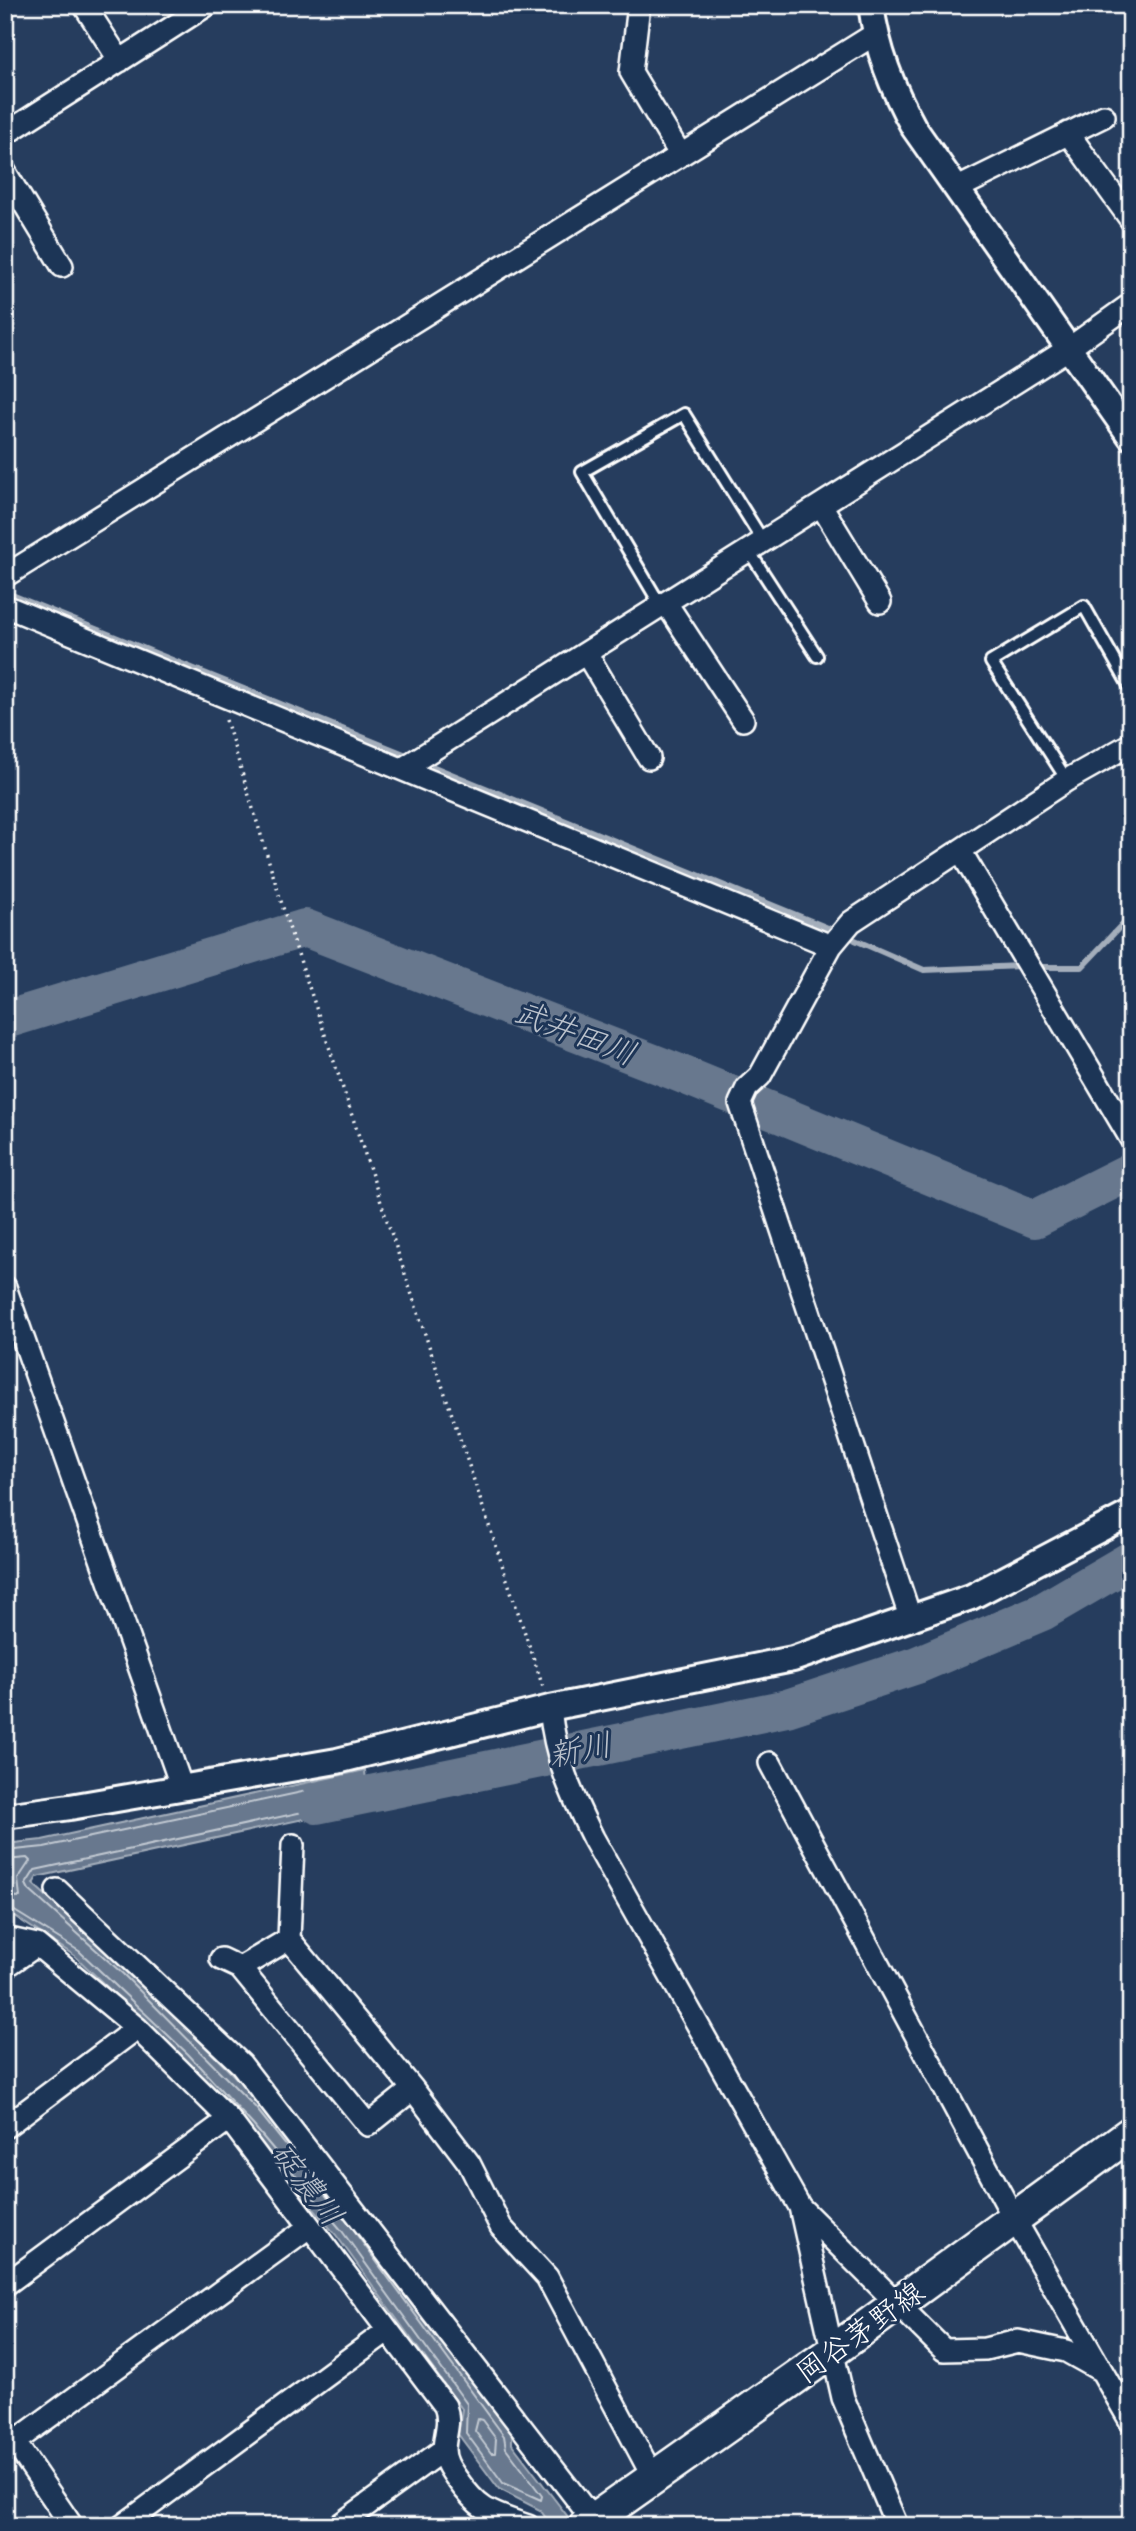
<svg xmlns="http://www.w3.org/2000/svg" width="1136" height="2531" font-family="Caveat,'Klee One',sans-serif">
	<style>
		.water { fill: #67788e; stroke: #a4aebb; stroke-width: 2 }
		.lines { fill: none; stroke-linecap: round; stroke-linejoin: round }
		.shore { stroke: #c2c9d2; stroke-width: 2 }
		.stream { stroke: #a4aebb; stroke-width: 6 }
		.river { stroke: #67788e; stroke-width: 38 }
		.service-casing { stroke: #fff; stroke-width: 16 }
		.minor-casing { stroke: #fff; stroke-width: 26 }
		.tertiary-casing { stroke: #fff; stroke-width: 30 }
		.primary-casing { stroke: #fff; stroke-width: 37 }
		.path { stroke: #fff; stroke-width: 3.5; stroke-dasharray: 2 5; stroke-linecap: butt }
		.service { stroke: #1d3557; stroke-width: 10 }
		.minor { stroke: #1d3557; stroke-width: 21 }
		.tertiary { stroke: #1d3557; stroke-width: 24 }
		.primary { stroke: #1d3557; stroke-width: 32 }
		.labels { text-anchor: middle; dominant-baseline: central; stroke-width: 6; stroke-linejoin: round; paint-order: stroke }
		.street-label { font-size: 30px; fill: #fff; stroke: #1d3557 }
		.water-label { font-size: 32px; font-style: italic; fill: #bbc2cc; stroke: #1d3557 }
	</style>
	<rect width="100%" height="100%" fill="#263d5e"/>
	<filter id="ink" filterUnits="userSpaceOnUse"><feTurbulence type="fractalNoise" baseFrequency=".0143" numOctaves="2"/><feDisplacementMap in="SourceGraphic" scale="14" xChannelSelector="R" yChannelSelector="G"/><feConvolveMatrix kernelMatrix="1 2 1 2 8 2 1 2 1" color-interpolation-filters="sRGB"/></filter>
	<g filter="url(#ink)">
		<path class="water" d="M 365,1770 L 368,1805 L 37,1877 L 33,1884 L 128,1969 L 260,2102 L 357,2222 L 512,2434 L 512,2444 L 575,2526 L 552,2526 L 540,2510 L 499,2489 L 458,2434 L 462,2409 L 336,2235 L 247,2130 L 182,2059 L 75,1956 L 5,1910 L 5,1844 L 42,1840 Z"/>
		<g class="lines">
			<path class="shore" d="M 5,1851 L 44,1847 L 358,1780 L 358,1800 L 35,1870 L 26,1884 L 29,1890 L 123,1974 L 255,2107 L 344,2218
				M 5,1860 L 27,1858 L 30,1861 L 18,1879 L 20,1897 L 5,1896
				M 5,1905 L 79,1951 L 188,2054 L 253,2125 L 342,2231 L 467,2404 L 466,2433 L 503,2483 L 541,2500 L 542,2496 L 506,2448 L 504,2436 L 357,2235
				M 478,2419 L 482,2420 L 496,2439 L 495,2453 L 491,2453 L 475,2431 Z"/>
			<path class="stream" d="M 7,593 L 404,754
				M 434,767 L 828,928
				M 855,940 L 924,970 L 1022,966
				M 1033,967 L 1082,967 L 1131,915"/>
			<path class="river" d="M 5,1020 L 305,928 L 674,1071 L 1035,1219 L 1131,1171
				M 317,1805 L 787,1708 L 917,1665 L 1042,1612 L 1131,1560"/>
			<defs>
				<path id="service" d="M 749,551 L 817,656
					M 661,606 L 582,472 L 684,414 L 763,541
					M 1067,780 L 991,662 L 1084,606 L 1131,689"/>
				<path id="minor" d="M 84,5 L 120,61
					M 639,5 L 631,72 L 680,154
					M 1068,133 L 1131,220
					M 5,134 L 207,5
					M 5,172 L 62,266
					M 956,189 L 1104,116
					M 821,505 L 880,602
					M 5,576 L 875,34
					M 666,603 L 743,720
					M 5,606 L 831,946
					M 586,653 L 649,758
					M 402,769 L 1068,349 L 1131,304
					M 961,852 L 1131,1139
					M 5,1287 L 182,1788
					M 911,1620 L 740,1103 L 747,1088 L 760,1076 L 831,946 L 851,922 L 1067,780 L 1131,744
					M 550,1708 C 555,1759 571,1793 593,1838 L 800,2207 L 843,2398 L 897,2526
					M 770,1763 L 1015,2220 L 1131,2422
					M 293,1845 L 289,1939 L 413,2089 L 469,2163 L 501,2227 L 547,2277 L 654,2479
					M 57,1890 L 241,2064 L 593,2520
					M 5,1938 L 37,1945 L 137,2028 L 229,2119 L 445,2406 C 451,2422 445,2432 444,2449 C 444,2461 450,2469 457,2479 C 480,2512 491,2513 528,2526
					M 221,1959 L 240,1968 L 289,1939
					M 5,1967 L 37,1945
					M 240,1968 L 368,2125 L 413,2089
					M 5,2127 L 137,2028
					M 800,2207 L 944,2350 L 985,2349 L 1018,2341 L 1066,2351 L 1100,2370
					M 5,2285 L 229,2119
					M 5,2428 L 72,2526
					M 5,2449 L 309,2227
					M 122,2526 L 387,2331
					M 338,2526 L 444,2449"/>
				<path id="tertiary" d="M 871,5 C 877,50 892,88 914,128 L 1131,437
					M 5,1816 L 70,1807 L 337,1761 L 550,1708 L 793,1659 L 971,1597 L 1131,1513"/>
				<path id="primary" d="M 585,2526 L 833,2351 L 1131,2133"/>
			</defs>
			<use href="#service" class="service-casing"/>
			<use href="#minor" class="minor-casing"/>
			<use href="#tertiary" class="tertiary-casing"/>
			<use href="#primary" class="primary-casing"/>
			<path class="path" d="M 226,720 L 288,924 L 543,1687"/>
			<use href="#service" class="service"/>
			<use href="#minor" class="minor"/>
			<use href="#tertiary" class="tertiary"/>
			<use href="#primary" class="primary"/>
		</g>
	</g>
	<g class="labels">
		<g class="street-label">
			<text transform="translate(860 2332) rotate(-36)">岡谷茅野線</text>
		</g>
		<g class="water-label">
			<text transform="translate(575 1033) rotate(21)">武井田川</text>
			<text transform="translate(580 1750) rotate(-11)">新川</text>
			<text transform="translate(307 2184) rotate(52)">碇濃川</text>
		</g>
	</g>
	<rect width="1136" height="2531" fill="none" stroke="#1d3557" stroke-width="28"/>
	<rect x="14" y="14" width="1108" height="2503" fill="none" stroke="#fff" stroke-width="2.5" filter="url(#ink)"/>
</svg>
